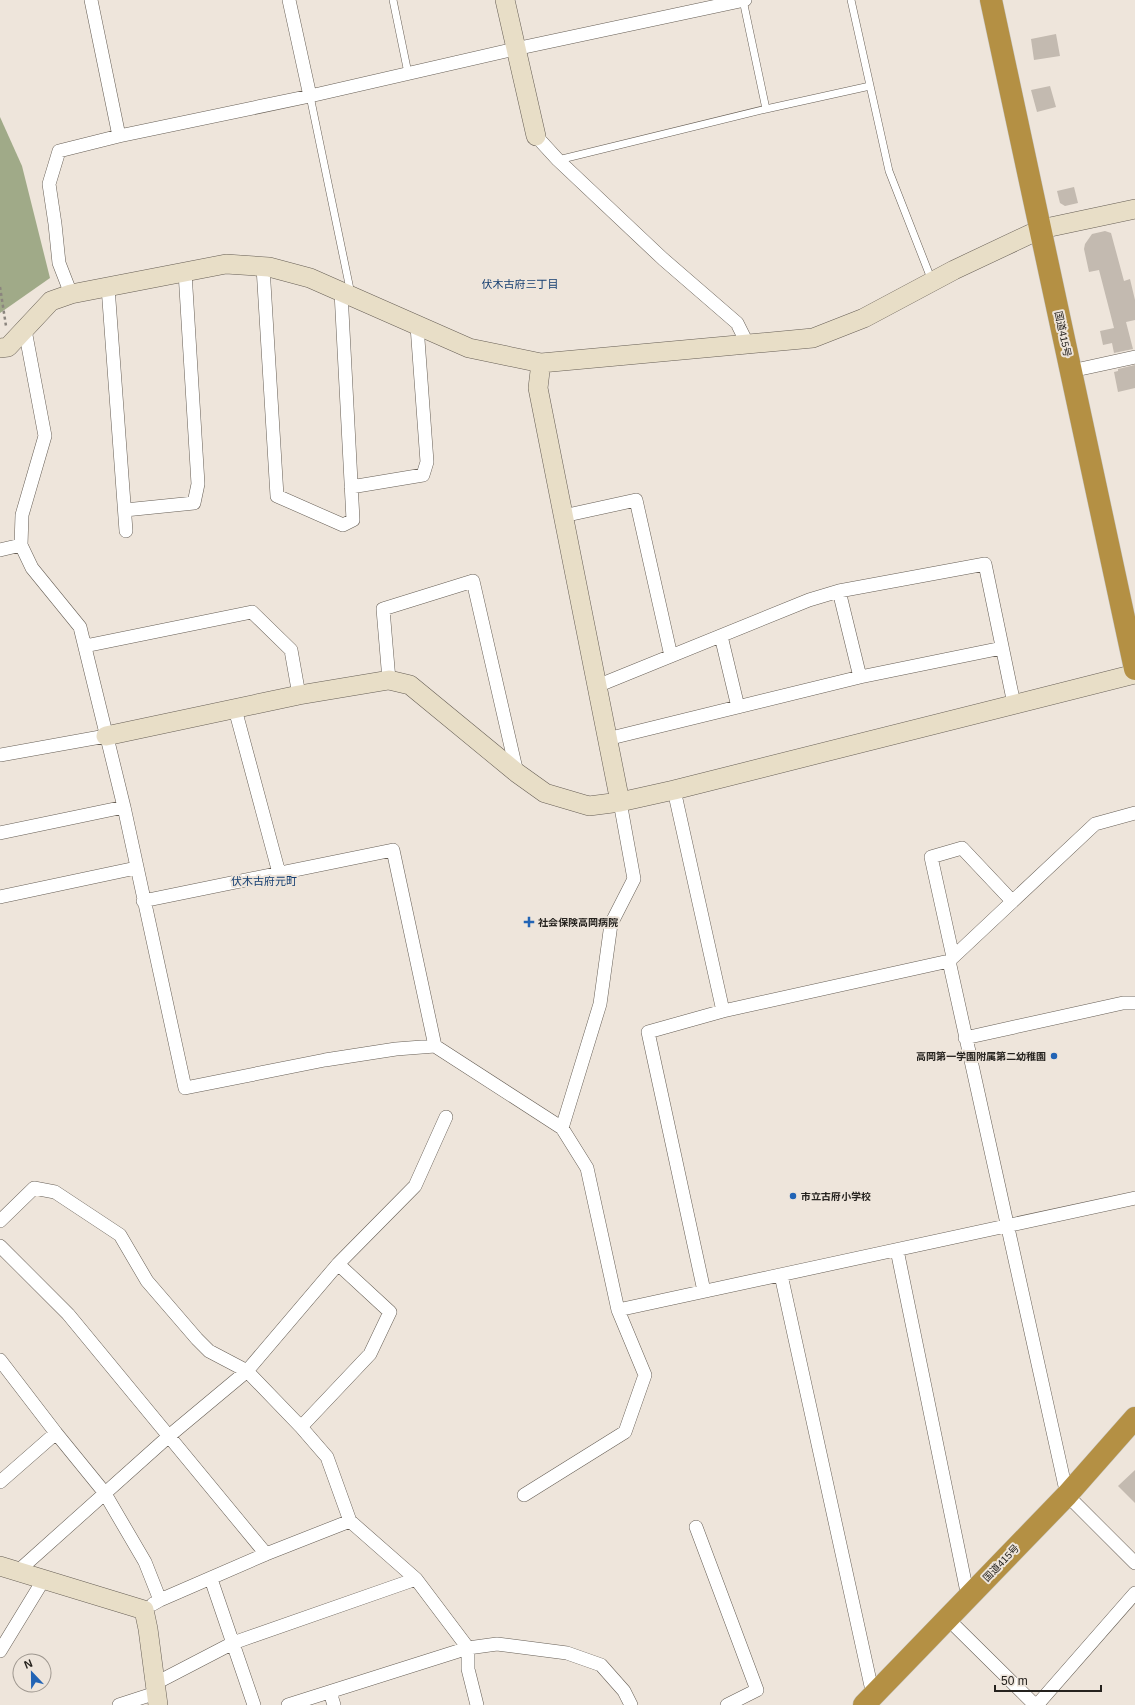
<svg xmlns="http://www.w3.org/2000/svg" width="1135" height="1705" font-family="Helvetica,'Noto Sans JP',sans-serif">
	<style>
		.forest { fill: #a0aa88 }
		.building { fill: #c3bab0 }
		.lines { fill: none; stroke-linecap: round; stroke-linejoin: round }
		.lane-casing { stroke: #665e55; stroke-width: 8 }
		.street-casing { stroke: #665e55; stroke-width: 14 }
		.secondary-casing { stroke: #665e55; stroke-width: 20 }
		.highway-casing { stroke: #c6c6c4; stroke-width: 23 }
		.path { stroke: #8b857e; stroke-width: 2.5; stroke-dasharray: 3 3; stroke-linecap: butt }
		.lane { stroke: #fff; stroke-width: 7 }
		.street { stroke: #fff; stroke-width: 13 }
		.secondary { stroke: #e8dec7; stroke-width: 19 }
		.highway { stroke: #b49044; stroke-width: 22 }
		.poi-dot { fill: #2264b5; stroke: #eee5db; stroke-width: 1.5 }
		.labels { text-anchor: middle; dominant-baseline: central; stroke-width: 4; stroke-linejoin: round; paint-order: stroke }
		.street-label { font-size: 10px; fill: #25221e; stroke: #eee5db }
		.poi-label { font-size: 10px; font-weight: bold; fill: #25221e; stroke: #eee5db; text-anchor: start }
		.neighbourhood-label { font-size: 11px; fill: #133d70; stroke: #eee5db }
	</style>
	<rect width="100%" height="100%" fill="#eee5db"/>
	<path class="forest" d="M 0,117 L 22,166 L 50,278 L 0,313 Z"/>
	<path class="building" d="M 1056,34 L 1060,56 L 1034,60 L 1031,39 Z
		M 1050,86 L 1056,107 L 1037,112 L 1031,90 Z
		M 1074,187 L 1078,203 L 1065,206 L 1060,203 L 1057,191 Z
		M 1105,231 L 1111,233 L 1124,281 L 1130,279 L 1135,300 L 1135,320 L 1126,322 L 1133,349 L 1114,353 L 1112,343 L 1103,345 L 1100,331 L 1114,328 L 1099,270 L 1089,272 L 1084,249 L 1085,244 L 1092,234 Z
		M 1135,365 L 1135,388 L 1118,392 L 1114,372 L 1118,371 L 1118,369 Z
		M 1135,1470 L 1135,1503 L 1118,1486 Z"/>
	<g class="lines">
		<defs>
			<path id="lane" d="M 393,0 L 408,73
				M 743,0 L 766,109
				M 851,0 L 889,171 L 932,281
				M 310,96 L 351,294
				M 558,160 L 766,109 L 870,86"/>
			<path id="street" d="M 91,0 L 119,136
				M 289,0 L 310,96
				M 536,136 L 558,160 L 663,259 L 737,323 L 748,345
				M 263,267 L 277,496 L 343,525 L 353,520 L 341,292
				M 108,287 L 126,531
				M 71,294 L 59,263 L 55,224 L 49,184 L 59,151 L 119,136 L 310,96 L 515,49 L 745,0
				M 25,330 L 45,436 L 22,515 L 21,545 L 32,568 L 80,627 L 124,807 L 185,1088 L 325,1060 L 396,1049 L 435,1046 L 562,1128 L 587,1168 L 618,1310 L 645,1375 L 625,1432 L 524,1495
				M 1071,371 L 1135,357
				M 351,487 L 423,475 L 427,462 L 417,326
				M 125,510 L 194,503 L 198,484 L 185,272
				M 563,516 L 636,500 L 671,656
				M 0,550 L 21,545
				M 839,591 L 860,677
				M 721,636 L 738,707
				M 85,646 L 252,612 L 291,650 L 299,695
				M 389,680 L 383,609 L 473,581 L 517,773
				M 597,686 L 809,600 L 839,591 L 985,564 L 1014,704
				M 235,709 L 279,873
				M 607,739 L 860,677 L 1002,648
				M 0,755 L 106,736
				M 674,790 L 723,1011
				M 0,833 L 124,807
				M 0,897 L 136,868
				M 143,901 L 393,850 L 435,1046
				M 953,957 L 931,857 L 962,848 L 1012,901
				M 949,961 L 1067,1495 L 1135,1563
				M 965,1038 L 1123,1003 L 1135,1003
				M 562,1128 L 600,1004 L 611,924 L 634,879 L 620,802
				M 0,1221 L 34,1188 L 55,1192 L 120,1235 L 147,1281 L 197,1339 L 209,1351 L 247,1371 L 301,1427 L 327,1457 L 350,1521 L 416,1579 L 468,1648 L 468,1669 L 477,1705
				M 0,1246 L 68,1314 L 266,1554
				M 897,1250 L 968,1597
				M 781,1275 L 873,1695
				M 704,1291 L 648,1032 L 723,1011 L 949,961 L 1095,824 L 1135,813
				M 618,1310 L 1135,1198
				M 0,1360 L 56,1433 L 104,1492 L 145,1562 L 160,1600
				M 301,1427 L 370,1354 L 390,1312 L 338,1264
				M 0,1482 L 56,1433
				M 696,1527 L 757,1690 L 727,1705
				M 17,1572 L 169,1436 L 247,1371 L 338,1264 L 415,1186 L 446,1117
				M 211,1579 L 254,1705
				M 153,1604 L 160,1600 L 266,1554 L 350,1521
				M 948,1619 L 1035,1705
				M 0,1651 L 44,1579
				M 156,1683 L 233,1643 L 416,1579
				M 330,1692 L 334,1705
				M 119,1705 L 156,1693
				M 288,1705 L 468,1648 L 497,1644 L 567,1653 L 601,1665 L 624,1691 L 631,1705
				M 1037,1705 L 1135,1593"/>
			<path id="secondary" d="M 505,0 L 536,136
				M 0,348 L 8,347 L 51,301 L 71,294 L 226,264 L 269,267 L 310,278 L 469,348 L 541,363 L 813,338 L 864,318 L 954,270 L 1041,229 L 1135,209
				M 541,363 L 538,388 L 620,802
				M 106,736 L 299,695 L 389,680 L 410,685 L 517,773 L 545,793 L 589,806 L 620,802 L 674,790 L 1135,674
				M 0,1566 L 144,1610 L 148,1629 L 158,1705"/>
			<path id="highway" d="M 991,0 L 1135,669
				M 864,1705 L 1067,1495 L 1135,1418"/>
		</defs>
		<use href="#lane" class="lane-casing"/>
		<use href="#street" class="street-casing"/>
		<use href="#secondary" class="secondary-casing"/>
		<use href="#highway" class="highway-casing"/>
		<path class="path" d="M 0,287 L 6,326"/>
		<use href="#lane" class="lane"/>
		<use href="#street" class="street"/>
		<use href="#secondary" class="secondary"/>
		<use href="#highway" class="highway"/>
	</g>
	<g class="poi-dot">
		<path d="M527 916h4v4h4v4h-4v4h-4v-4h-4v-4h4z"/>
		<circle cx="1054" cy="1056" r="4"/>
		<circle cx="793" cy="1196" r="4"/>
	</g>
	<g class="labels">
		<g class="street-label">
			<text transform="translate(1063 334) rotate(78)">国道415号</text>
			<text transform="translate(1001 1563) rotate(-46)">国道415号</text>
		</g>
		<g class="poi-label">
			<text x="538" y="922">社会保険高岡病院</text>
			<text x="1046" y="1056" text-anchor="end">高岡第一学園附属第二幼稚園</text>
			<text x="801" y="1196">市立古府小学校</text>
		</g>
		<g class="neighbourhood-label">
			<text x="520" y="284">伏木古府三丁目</text>
			<text x="264" y="881">伏木古府元町</text>
		</g>
	</g>
	<g transform="translate(32 1673) rotate(338)"><circle r="19" fill="#eee5db" stroke="#9e978f"/>
	<path d="M0-3L7 15L0 10L-7 15Z" fill="#2264b5"/>
	<text y="-6" font-size="11" font-weight="bold" text-anchor="middle" fill="#25221e">N</text>
	</g>
	<path d="M995 1685v6h106v-6" fill="none" stroke="#25221e" stroke-width="2"/>
	<text x="1001" y="1685" font-size="12" fill="#25221e" stroke="#eee5db" stroke-width="3" paint-order="stroke">50 m</text>
</svg>
